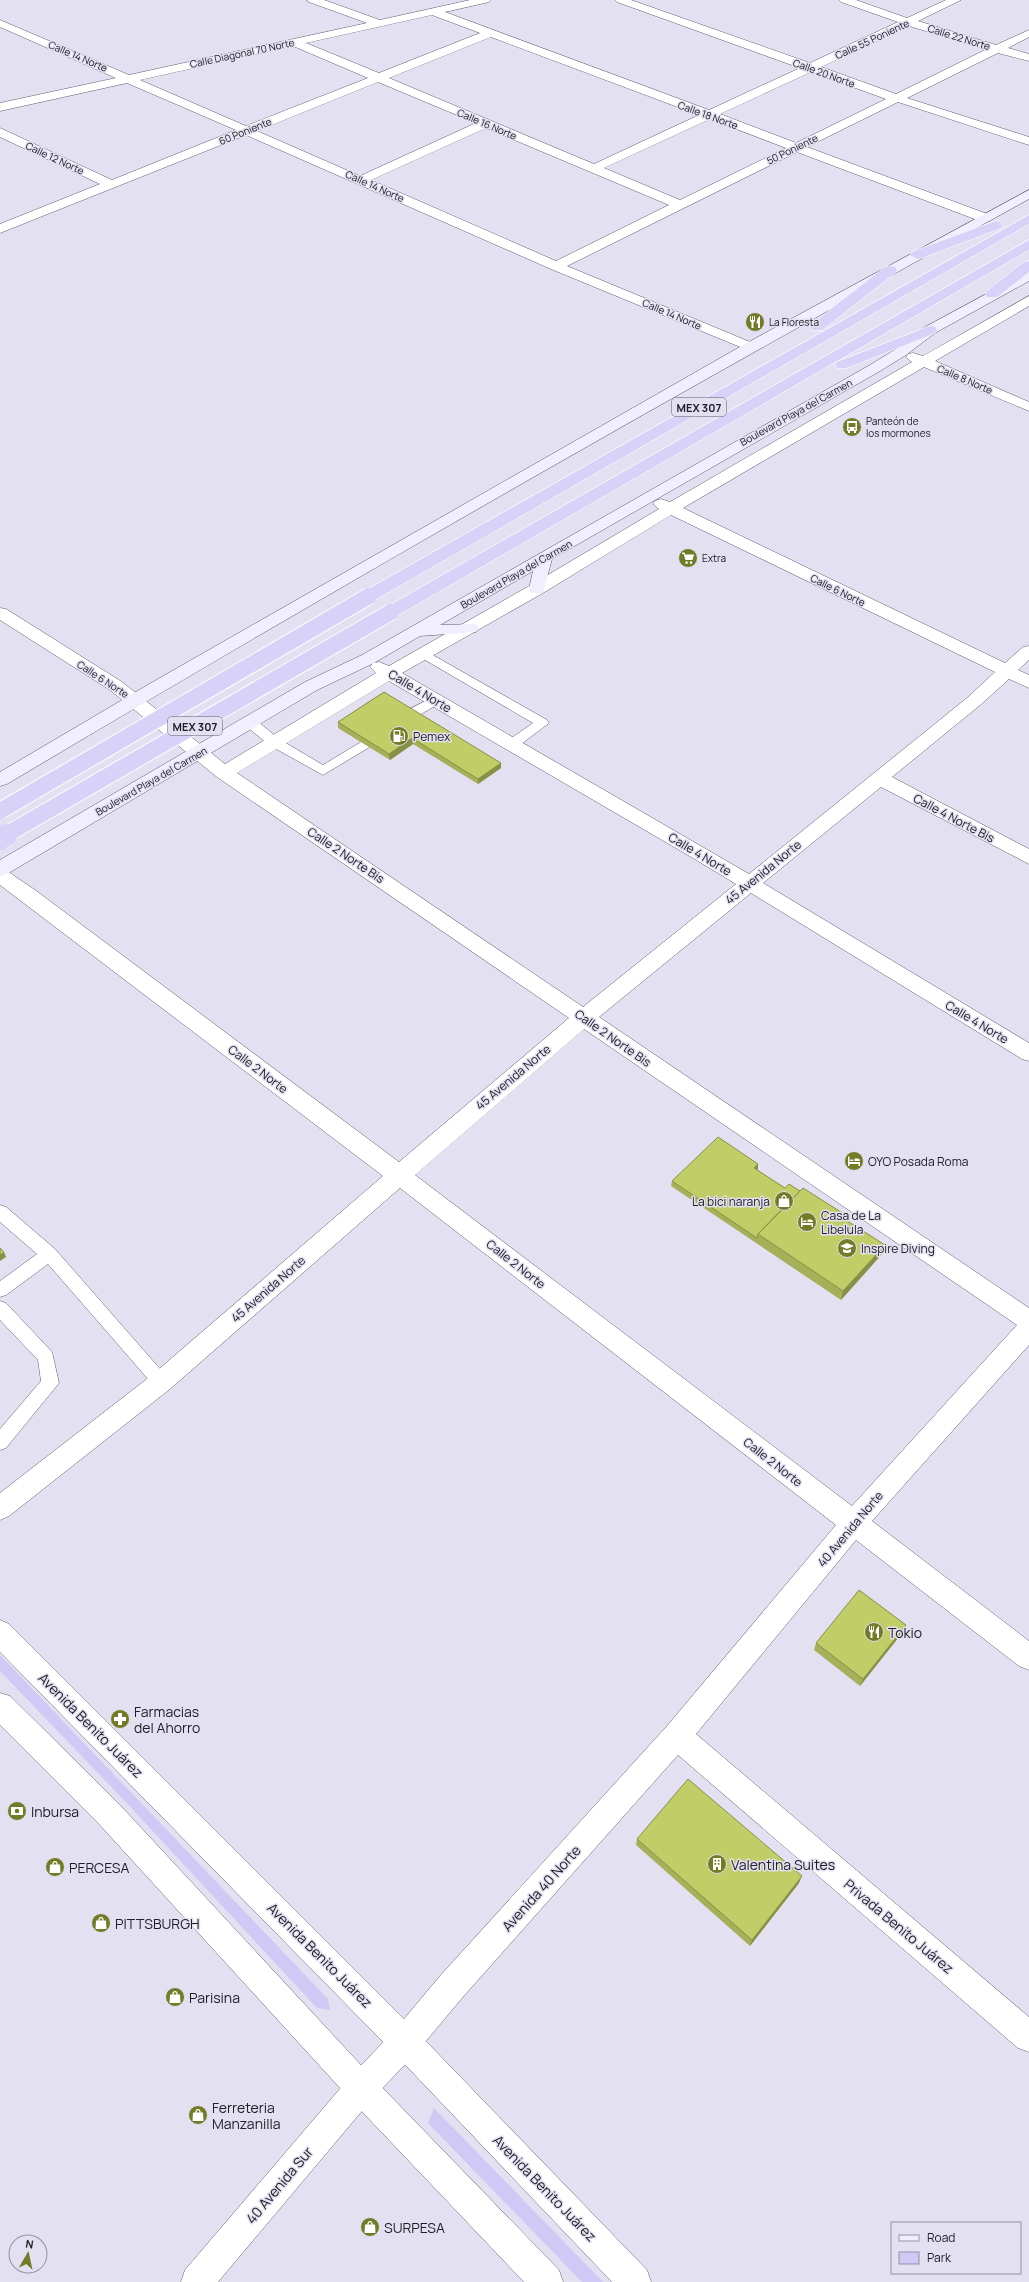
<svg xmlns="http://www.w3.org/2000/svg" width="1029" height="2282" font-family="Manrope,sans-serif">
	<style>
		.green { fill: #d0c8f5 }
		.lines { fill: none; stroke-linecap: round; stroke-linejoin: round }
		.service-casing { stroke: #5f5c6c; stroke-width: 1 }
		.minor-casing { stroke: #5f5c6c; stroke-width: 1 }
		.tertiary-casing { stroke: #5f5c6c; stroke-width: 1 }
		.secondary-casing { stroke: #5f5c6c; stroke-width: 1 }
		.trunk-casing { stroke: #fff; stroke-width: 1 }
		.service { fill: #fff; fill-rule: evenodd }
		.minor { fill: #fff; fill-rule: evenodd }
		.tertiary { fill: #fff; fill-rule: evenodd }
		.secondary { fill: #f1eefd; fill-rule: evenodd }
		.trunk { fill: #d8d2f8; fill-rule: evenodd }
		.trunk-bridge-far1-casing { stroke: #fff; stroke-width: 18; stroke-linecap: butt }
		.trunk-bridge-casing { stroke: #fff; stroke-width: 23; stroke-linecap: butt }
		.trunk-bridge-far1 { stroke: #d8d2f8; stroke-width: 16 }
		.trunk-bridge { stroke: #d8d2f8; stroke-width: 22 }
		.wall { fill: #a6b058 }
		.shaded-wall { fill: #879047 }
		.building { fill: #c1cd66; stroke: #879047 }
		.labels { text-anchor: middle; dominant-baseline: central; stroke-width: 3; stroke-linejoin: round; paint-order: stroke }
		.far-street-label { font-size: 10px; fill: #212026; stroke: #e3e0f1 }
		.far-poi-label { font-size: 10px; fill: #212026; stroke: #e3e0f1; text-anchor: start }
		.shield { fill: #e3e0f1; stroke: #5b5a63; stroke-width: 1 }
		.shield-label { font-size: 11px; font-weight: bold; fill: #212026 }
		.street-label { font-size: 12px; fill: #212026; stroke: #e3e0f1 }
		.poi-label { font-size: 12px; fill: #212026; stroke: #e3e0f1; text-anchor: start }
		.near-poi-label { font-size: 14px; fill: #212026; stroke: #e3e0f1; text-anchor: start }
		.near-street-label { font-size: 14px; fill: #212026; stroke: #e3e0f1 }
	</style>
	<rect width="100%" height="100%" fill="#e3e0f1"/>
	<path class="green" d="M 0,1655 L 328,1999 L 330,2010 L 317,2008 L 123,1799 L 0,1671 Z
		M 434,2108 L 603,2282 L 582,2282 L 428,2123 Z"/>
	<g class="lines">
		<defs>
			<path id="service" d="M 424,650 L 547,720 L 549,723 L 516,748 L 506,748 L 504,745 L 506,742 L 533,723 L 420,657 L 418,654 Z
				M 435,696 L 440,697 L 441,700 L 440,703 L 416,717 L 406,717 L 404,714 L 406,711 Z
				M 251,719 L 256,720 L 279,739 L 323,765 L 361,742 L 371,742 L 373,745 L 323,775 L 269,745 L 246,726 L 244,723 Z
				M 0,1205 L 6,1207 L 55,1249 L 167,1377 L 170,1382 L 167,1387 L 161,1390 L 155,1387 L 48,1264 L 6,1295 L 0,1297 L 0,1281 L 37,1254 L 0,1222 Z
				M 0,1301 L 6,1303 L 52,1352 L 59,1383 L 6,1448 L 0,1450 L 0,1429 L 41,1381 L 38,1360 L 0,1320 Z"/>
			<path id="minor" d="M 307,0 L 324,0 L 380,20 L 470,0 L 491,0 L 489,2 L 445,12 L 709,110 L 800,68 L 617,2 L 615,0 L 631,0 L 810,63 L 898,22 L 841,2 L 839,0 L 856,0 L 907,18 L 946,0 L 961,0 L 918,21 L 996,45 L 1029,30 L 1029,37 L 1008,48 L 1029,54 L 1029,61 L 998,53 L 907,98 L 1029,137 L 1029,145 L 898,102 L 807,147 L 990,215 L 992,218 L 990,221 L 980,221 L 797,152 L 567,266 L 755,344 L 757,347 L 750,351 L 551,269 L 246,135 L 0,233 L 0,224 L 100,184 L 0,137 L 0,128 L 112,180 L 236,130 L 127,83 L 0,111 L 0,103 L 116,78 L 0,27 L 0,20 L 129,75 L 367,23 L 309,2 ZM 432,15 L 480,33 L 379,73 L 306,43 ZM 909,26 L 987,49 L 896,94 L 821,67 ZM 491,37 L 699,115 L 594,164 L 389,78 ZM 293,46 L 368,78 L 246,126 L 140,80 ZM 811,72 L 886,99 L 796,143 L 720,114 ZM 378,82 L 476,123 L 360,176 L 257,131 ZM 710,119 L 786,148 L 680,200 L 604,168 ZM 486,128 L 669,205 L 556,261 L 371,180 Z
				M 1029,296 L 1029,306 L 935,361 L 1029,402 L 1029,411 L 924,367 L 683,508 L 1005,663 L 1023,647 L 1029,646 L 1029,660 L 1018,670 L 1029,675 L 1029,688 L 1009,679 L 979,706 L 892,777 L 1029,849 L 1029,864 L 881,787 L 763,883 L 1029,1043 L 1029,1061 L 1022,1059 L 751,893 L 599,1017 L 1029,1308 L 1029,1345 L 872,1521 L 1029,1641 L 1029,1670 L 1019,1666 L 856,1540 L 696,1734 L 1029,2017 L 1029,2052 L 1018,2048 L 678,1755 L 462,1998 L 416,2053 L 372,2099 L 218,2282 L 181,2282 L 185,2270 L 350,2077 L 394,2031 L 440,1976 L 667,1726 L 836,1525 L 400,1188 L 170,1389 L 9,1516 L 0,1520 L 0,1493 L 152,1375 L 383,1176 L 0,885 L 0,869 L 7,871 L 35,890 L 399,1162 L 569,1018 L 217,777 L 110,690 L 0,620 L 0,608 L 6,609 L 122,682 L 225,764 L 376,673 L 370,667 L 373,663 L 379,662 L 389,666 L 531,585 L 659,509 L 653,504 L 655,501 L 661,499 L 670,502 L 912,362 L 906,357 L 908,354 L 913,353 L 923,356 ZM 671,515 L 995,672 L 967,698 L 749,874 L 402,673 L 543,593 ZM 389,681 L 693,858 L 736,884 L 583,1007 L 237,773 ZM 584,1029 L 1017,1325 L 852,1506 L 415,1175 Z"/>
			<path id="tertiary" d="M 0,1620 L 9,1624 L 416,2031 L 647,2270 L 651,2282 L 612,2282 L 394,2053 L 0,1652 Z
				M 0,1693 L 10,1696 L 119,1804 L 372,2077 L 559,2270 L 563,2282 L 524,2282 L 350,2099 L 99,1824 L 0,1725 Z"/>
			<path id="secondary" d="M 1029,190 L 1029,199 C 685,389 344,583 7,784 L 0,786 L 0,772 L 151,683 L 745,344 Z
				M 1029,271 L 1029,281 L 935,333 L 906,355 L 880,371 L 552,559 L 543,593 L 531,593 L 529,589 L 533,571 L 440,625 L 476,624 L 479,628 L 476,632 L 420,636 L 374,663 L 317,690 L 7,874 L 0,876 L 0,860 L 305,682 L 362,655 L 870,365 L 896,349 L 925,327 Z"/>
			<path id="trunk" d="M 1029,215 L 1029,224 L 375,600 L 363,600 L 361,596 L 363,592 Z
				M 996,221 L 1001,222 L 1003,225 L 1001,228 L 922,258 L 917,259 L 910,255 L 912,252 Z
				M 1029,240 L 1029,250 L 397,616 L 385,616 L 383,612 L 385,608 Z
				M 1029,261 L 1029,272 L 997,297 L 987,297 L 985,294 L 987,291 L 1024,262 Z
				M 890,266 L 895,267 L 897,270 L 895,273 L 822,330 L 812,330 L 810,327 L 812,324 L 885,267 Z
				M 930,326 L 935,327 L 937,330 L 935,333 L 847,368 L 837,368 L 835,365 L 837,362 Z"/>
		</defs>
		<use href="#service" class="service-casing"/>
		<use href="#minor" class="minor-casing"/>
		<use href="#tertiary" class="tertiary-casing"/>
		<use href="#secondary" class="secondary-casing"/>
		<use href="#trunk" class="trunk-casing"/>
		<use href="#service" class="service"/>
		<use href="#minor" class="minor"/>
		<use href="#tertiary" class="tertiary"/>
		<use href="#secondary" class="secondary"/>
		<use href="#trunk" class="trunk"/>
		<defs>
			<path id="trunk-bridge-far1" d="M 0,811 L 369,596
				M 4,836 L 391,612"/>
			<path id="trunk-bridge" d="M 0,839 L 6,835"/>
		</defs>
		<use href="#trunk-bridge-far1" class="trunk-bridge-far1-casing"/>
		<use href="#trunk-bridge" class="trunk-bridge-casing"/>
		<use href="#trunk-bridge-far1" class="trunk-bridge-far1"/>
		<use href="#trunk-bridge" class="trunk-bridge"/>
	</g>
	<path class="wall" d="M 384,692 L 501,768 L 478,784 L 413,744 L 390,760 L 338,728 L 338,722 Z
		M 758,1169 L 757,1170 L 785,1188 L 800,1191 L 843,1218 L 882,1254 L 841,1300 L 671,1186 L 672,1181 Z
		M 906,1625 L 902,1633 L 860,1686 L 814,1650 L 816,1643 Z
		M 637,1839 L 799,1883 L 750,1946 L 636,1845 Z"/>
	<path class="shaded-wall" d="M 412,738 L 413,744 L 390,760 L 389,754 Z
		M 501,763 L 501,768 L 478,784 L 478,779 Z
		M 758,1164 L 758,1169 L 753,1173 L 754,1168 Z
		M 885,1245 L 882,1254 L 841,1300 L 843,1291 Z
		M 4,1252 L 6,1257 L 0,1261 L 0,1255 Z
		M 906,1625 L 902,1633 L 860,1686 L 863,1679 Z
		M 802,1876 L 799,1883 L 750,1946 L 752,1940 Z"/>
	<path class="building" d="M 384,692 L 501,763 L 478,779 L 412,738 L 389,754 L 338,722 Z
		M 718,1137 L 758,1164 L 754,1168 L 785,1188 L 789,1184 L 800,1191 L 758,1234 L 757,1238 L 672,1181 Z
		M 803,1188 L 844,1214 L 841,1217 L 885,1245 L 843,1291 L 758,1234 Z
		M 0,1248 L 4,1252 L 0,1255 Z
		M 859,1590 L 906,1625 L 863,1679 L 816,1643 Z
		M 688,1779 L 802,1876 L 752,1940 L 637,1839 Z"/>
	<defs>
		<symbol id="restaurant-disc" viewBox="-11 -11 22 22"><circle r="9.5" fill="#727b26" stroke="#e3e0f1"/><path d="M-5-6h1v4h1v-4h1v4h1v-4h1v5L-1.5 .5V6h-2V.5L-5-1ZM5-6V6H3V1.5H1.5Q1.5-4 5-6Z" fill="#fff"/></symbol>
		<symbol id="bus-disc" viewBox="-11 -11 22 22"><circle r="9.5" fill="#727b26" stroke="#e3e0f1"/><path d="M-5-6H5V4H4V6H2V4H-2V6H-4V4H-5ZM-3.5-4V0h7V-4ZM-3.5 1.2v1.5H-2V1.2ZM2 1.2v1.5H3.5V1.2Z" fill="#fff"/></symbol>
		<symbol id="supermarket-disc" viewBox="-11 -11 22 22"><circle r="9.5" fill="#727b26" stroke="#e3e0f1"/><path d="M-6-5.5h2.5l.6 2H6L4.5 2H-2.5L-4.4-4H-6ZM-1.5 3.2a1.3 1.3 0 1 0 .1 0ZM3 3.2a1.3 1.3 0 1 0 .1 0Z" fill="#fff"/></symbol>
		<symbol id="fuel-disc" viewBox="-11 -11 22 22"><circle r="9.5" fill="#727b26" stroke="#e3e0f1"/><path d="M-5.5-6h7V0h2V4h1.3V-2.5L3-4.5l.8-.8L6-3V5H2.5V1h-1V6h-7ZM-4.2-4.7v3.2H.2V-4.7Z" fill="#fff"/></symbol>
		<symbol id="hotel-disc" viewBox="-11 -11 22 22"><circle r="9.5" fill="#727b26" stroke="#e3e0f1"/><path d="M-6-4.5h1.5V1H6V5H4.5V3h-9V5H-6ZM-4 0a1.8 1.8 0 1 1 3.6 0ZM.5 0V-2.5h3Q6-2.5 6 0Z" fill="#fff"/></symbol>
		<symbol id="shop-disc" viewBox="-11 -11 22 22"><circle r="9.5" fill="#727b26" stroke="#e3e0f1"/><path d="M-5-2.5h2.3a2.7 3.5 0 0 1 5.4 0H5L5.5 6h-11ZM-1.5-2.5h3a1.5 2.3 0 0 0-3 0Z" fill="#fff"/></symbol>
		<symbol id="school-disc" viewBox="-11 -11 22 22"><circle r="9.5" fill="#727b26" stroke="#e3e0f1"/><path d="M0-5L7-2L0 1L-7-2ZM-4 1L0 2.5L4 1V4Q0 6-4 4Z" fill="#fff"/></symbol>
		<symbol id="pharmacy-disc" viewBox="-11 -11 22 22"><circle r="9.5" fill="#727b26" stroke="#e3e0f1"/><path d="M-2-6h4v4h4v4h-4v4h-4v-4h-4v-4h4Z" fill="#fff"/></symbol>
		<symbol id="bank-disc" viewBox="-11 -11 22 22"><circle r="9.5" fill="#727b26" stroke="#e3e0f1"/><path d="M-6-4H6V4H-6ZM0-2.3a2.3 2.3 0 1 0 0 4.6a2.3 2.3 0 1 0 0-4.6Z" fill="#fff"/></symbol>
		<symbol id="building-disc" viewBox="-11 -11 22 22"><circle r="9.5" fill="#727b26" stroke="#e3e0f1"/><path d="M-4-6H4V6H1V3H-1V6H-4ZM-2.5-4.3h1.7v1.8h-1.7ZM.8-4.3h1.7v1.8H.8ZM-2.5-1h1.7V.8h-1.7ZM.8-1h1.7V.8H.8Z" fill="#fff"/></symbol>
	</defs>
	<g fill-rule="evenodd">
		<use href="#restaurant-disc" x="744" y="311" width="22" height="22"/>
		<use href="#bus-disc" x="841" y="416" width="22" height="22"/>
		<use href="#supermarket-disc" x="677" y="547" width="22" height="22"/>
		<use href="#fuel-disc" x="388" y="725" width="22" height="22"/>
		<use href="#hotel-disc" x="843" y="1150" width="22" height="22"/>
		<use href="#shop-disc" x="773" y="1190" width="22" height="22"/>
		<use href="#hotel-disc" x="796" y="1211" width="22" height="22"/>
		<use href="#school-disc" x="836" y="1237" width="22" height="22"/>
		<use href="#restaurant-disc" x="863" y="1621" width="22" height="22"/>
		<use href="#pharmacy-disc" x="109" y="1708" width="22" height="22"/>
		<use href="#bank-disc" x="6" y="1800" width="22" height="22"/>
		<use href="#building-disc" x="706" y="1853" width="22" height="22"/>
		<use href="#shop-disc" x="44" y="1856" width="22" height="22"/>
		<use href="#shop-disc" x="90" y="1912" width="22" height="22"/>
		<use href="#shop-disc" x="164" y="1986" width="22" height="22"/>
		<use href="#shop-disc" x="187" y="2104" width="22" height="22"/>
		<use href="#shop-disc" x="359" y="2216" width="22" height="22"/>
	</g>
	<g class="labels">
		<g class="far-street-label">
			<text transform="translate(959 37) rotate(17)">Calle 22 Norte</text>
			<text transform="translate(872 39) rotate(-25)">Calle 55 Poniente</text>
			<text transform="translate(242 53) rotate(-12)">Calle Diagonal 70 Norte</text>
			<text transform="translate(78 56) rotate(23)">Calle 14 Norte</text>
			<text transform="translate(824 73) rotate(20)">Calle 20 Norte</text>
			<text transform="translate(708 115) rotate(20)">Calle 18 Norte</text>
			<text transform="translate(487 124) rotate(23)">Calle 16 Norte</text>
			<text transform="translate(245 131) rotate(-22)">60 Poniente</text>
			<text transform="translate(792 149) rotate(-26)">50 Poniente</text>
			<text transform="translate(55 158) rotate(25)">Calle 12 Norte</text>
			<text transform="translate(375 186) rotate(24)">Calle 14 Norte</text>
			<text transform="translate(672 314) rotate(23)">Calle 14 Norte</text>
			<text transform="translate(965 379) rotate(23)">Calle 8 Norte</text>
			<text transform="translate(796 412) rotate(-29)">Boulevard Playa del Carmen</text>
			<text transform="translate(516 574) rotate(-30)">Boulevard Playa del Carmen</text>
			<text transform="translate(838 590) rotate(26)">Calle 6 Norte</text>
			<text transform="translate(103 679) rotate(33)">Calle 6 Norte</text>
			<text transform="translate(151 781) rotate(-30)">Boulevard Playa del Carmen</text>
		</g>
		<g class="far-poi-label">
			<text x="769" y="322">La Floresta</text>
			<text x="866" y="421">Panteón de<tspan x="866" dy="12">los mormones</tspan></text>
			<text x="702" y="558">Extra</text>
		</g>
		<g class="shield">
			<rect x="672" y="398" width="54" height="18" rx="3"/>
			<rect x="168" y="717" width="54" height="18" rx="3"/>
		</g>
		<g class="shield-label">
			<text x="699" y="407">MEX 307</text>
			<text x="195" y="726">MEX 307</text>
		</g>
		<g class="street-label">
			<text transform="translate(420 691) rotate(31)">Calle 4 Norte</text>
			<text transform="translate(954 818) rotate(28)">Calle 4 Norte Bis</text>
			<text transform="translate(700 854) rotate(31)">Calle 4 Norte</text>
			<text transform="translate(346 855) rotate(34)">Calle 2 Norte Bis</text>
			<text transform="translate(763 872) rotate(-39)">45 Avenida Norte</text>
			<text transform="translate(977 1022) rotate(31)">Calle 4 Norte</text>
			<text transform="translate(613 1038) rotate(35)">Calle 2 Norte Bis</text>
			<text transform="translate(258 1069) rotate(37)">Calle 2 Norte</text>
			<text transform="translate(513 1077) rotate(-40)">45 Avenida Norte</text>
			<text transform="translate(516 1264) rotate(38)">Calle 2 Norte</text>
			<text transform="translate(268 1289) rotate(-41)">45 Avenida Norte</text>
			<text transform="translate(773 1462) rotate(38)">Calle 2 Norte</text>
			<text transform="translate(850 1529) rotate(-50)">40 Avenida Norte</text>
		</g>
		<g class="poi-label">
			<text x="413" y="736">Pemex</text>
			<text x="868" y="1161">OYO Posada Roma</text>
			<text x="770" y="1201" text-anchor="end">La bici naranja</text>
			<text x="821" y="1215">Casa de La<tspan x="821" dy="14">Libelula</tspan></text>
			<text x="861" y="1248">Inspire Diving</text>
		</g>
		<g class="near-poi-label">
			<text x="888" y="1632">Tokio</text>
			<text x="134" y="1711">Farmacias<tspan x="134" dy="16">del Ahorro</tspan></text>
			<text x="31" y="1811">Inbursa</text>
			<text x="731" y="1864">Valentina Suites</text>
			<text x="69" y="1867">PERCESA</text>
			<text x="115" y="1923">PITTSBURGH</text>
			<text x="189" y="1997">Parisina</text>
			<text x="212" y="2107">Ferreteria<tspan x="212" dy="16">Manzanilla</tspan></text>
			<text x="384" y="2227">SURPESA</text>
		</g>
		<g class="near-street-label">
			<text transform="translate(91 1725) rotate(45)">Avenida Benito Juárez</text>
			<text transform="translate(541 1888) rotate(-48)">Avenida 40 Norte</text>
			<text transform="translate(899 1926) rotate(40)">Privada Benito Juárez</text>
			<text transform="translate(320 1955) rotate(45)">Avenida Benito Juárez</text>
			<text transform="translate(279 2185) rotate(-50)">40 Avenida Sur</text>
			<text transform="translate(545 2188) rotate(46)">Avenida Benito Juárez</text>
		</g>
	</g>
	<rect x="891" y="2222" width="130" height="52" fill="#e3e0f1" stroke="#9593a0"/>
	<rect x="899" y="2235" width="20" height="6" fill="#f1eefd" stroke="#9593a0"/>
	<text x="927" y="2242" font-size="12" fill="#212026">Road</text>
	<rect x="899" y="2252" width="20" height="12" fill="#d0c8f5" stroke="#9593a0"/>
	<text x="927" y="2262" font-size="12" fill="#212026">Park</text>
	<g transform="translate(28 2254) rotate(9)"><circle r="19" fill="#e3e0f1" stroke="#9593a0"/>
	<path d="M0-3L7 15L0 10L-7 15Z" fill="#727b26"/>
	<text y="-6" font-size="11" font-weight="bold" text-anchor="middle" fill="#212026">N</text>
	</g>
</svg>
